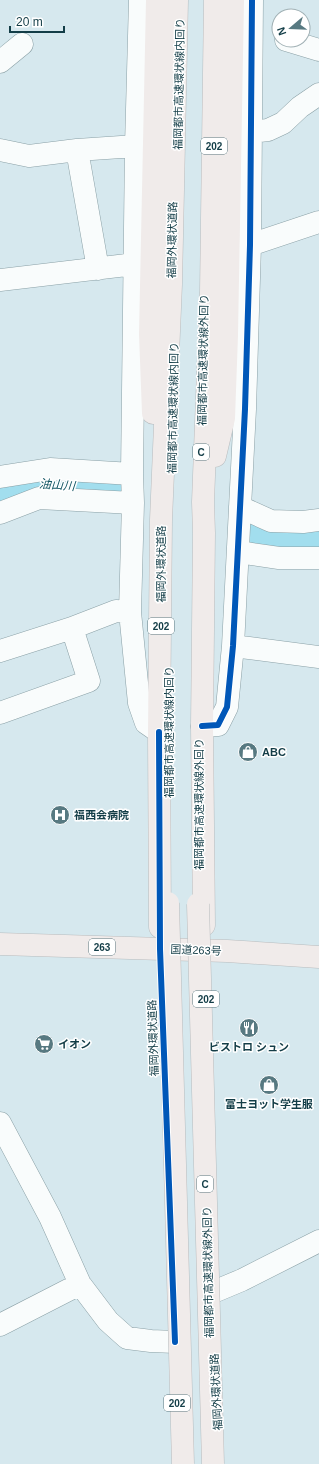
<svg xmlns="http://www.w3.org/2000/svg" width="319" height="1464" font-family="Arial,'Noto Sans JP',sans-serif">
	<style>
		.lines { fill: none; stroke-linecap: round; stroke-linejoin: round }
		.river { stroke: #a2deee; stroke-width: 32 }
		.minor-casing { stroke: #8aa0a6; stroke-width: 23 }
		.highway-casing { stroke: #b8bcbe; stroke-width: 23 }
		.minor { stroke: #f9fcfc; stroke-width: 22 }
		.highway { stroke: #f0ebea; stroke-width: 22 }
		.highway-bridge-casing { stroke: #b8bcbe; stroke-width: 23; stroke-linecap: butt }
		.highway-bridge { stroke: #f0ebea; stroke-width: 22 }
		.cycleway-casing { stroke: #fff; stroke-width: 8 }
		.cycleway { stroke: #0057b8; stroke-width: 6 }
		.labels { text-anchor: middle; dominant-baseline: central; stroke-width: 3; stroke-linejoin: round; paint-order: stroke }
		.shield { fill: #fff; stroke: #5a777e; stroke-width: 1 }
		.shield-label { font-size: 10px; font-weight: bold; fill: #133d47 }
		.street-label { font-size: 11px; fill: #133d47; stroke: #fff }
		.poi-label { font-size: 11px; font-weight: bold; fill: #133d47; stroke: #fff; text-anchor: start }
		.water-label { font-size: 12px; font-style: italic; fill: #135664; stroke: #fff }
	</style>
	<rect width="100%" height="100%" fill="#d6e8ee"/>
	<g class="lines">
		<path class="river" d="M 0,493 L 30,483 L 115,489
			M 258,532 L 281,539 L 319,534"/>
		<defs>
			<path id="minor" d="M 140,0 L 136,146 L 132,474 L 133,503 L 130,612 L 139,703 L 146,723 L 159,732
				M 286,40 L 319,50
				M 0,62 L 22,44
				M 251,132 L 268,130 L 283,123 L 300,107 L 319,94
				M 0,150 L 29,156 L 77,150 L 136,146
				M 77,150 L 98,269
				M 250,245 L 319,222
				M 0,280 L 135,264
				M 0,477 L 50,469 L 132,474
				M 240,507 L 271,521 L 303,522 L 319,520
				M 0,513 L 39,498 L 133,503
				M 238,552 L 279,558 L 319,558
				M 233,646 L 319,657
				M 0,651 L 72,628 L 116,611 L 130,612
				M 0,713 L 89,681 L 72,628
				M 202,726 L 218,725 L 227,707 L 233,646 L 245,409 L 250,245 L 252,0
				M 0,1123 L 50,1217 L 80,1284 L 108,1321 L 127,1338 L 151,1341 L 175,1342
				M 211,1293 L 242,1280 L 319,1241
				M 0,1325 L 80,1284"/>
			<path id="highway" d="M 153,413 L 150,334 L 157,0
				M 215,456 L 224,418 L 227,335 L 233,0
				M 204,925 L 202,726 L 204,533 L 203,502 L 211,292 L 215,0
				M 160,927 L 159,732 L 161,520 L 171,284 L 177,0
				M 0,944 L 227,951 L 319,957"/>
		</defs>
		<use href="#minor" class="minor-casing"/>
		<use href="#highway" class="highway-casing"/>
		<use href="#minor" class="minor"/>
		<use href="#highway" class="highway"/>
		<defs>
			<path id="highway-bridge" d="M 168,903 L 183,1464
				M 198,904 L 213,1464"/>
		</defs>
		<use href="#highway-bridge" class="highway-bridge-casing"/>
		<use href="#highway-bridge" class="highway-bridge"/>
		<defs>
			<path id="cycleway" d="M 202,726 L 218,725 L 227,707 L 233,646 L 245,409 L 250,245 L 252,0
				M 159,732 L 160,949 L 175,1342"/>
		</defs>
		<use href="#cycleway" class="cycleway-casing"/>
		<use href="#cycleway" class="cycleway"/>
	</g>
	<defs>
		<symbol id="shop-disc" viewBox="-11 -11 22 22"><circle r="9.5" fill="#577981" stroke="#fff"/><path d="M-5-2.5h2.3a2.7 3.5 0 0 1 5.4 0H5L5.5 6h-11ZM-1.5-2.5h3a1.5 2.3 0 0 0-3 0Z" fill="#fff"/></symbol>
		<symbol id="hospital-disc" viewBox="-11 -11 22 22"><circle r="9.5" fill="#577981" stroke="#fff"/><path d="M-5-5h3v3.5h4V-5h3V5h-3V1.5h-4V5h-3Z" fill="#fff"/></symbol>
		<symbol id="restaurant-disc" viewBox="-11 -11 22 22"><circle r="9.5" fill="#577981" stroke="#fff"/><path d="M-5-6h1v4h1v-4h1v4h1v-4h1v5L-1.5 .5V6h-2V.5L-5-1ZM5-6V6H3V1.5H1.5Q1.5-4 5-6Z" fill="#fff"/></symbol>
		<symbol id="supermarket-disc" viewBox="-11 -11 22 22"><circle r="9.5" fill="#577981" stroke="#fff"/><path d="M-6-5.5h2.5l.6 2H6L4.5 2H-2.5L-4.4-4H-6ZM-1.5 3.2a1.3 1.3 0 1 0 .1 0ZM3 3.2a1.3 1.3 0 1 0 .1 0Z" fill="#fff"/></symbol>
	</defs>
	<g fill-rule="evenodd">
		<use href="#shop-disc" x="237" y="741" width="22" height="22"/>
		<use href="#hospital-disc" x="49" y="804" width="22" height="22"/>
		<use href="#restaurant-disc" x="238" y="1017" width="22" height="22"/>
		<use href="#supermarket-disc" x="33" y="1033" width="22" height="22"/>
		<use href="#shop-disc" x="258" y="1074" width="22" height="22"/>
	</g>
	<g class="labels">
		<g class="shield">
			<rect x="201" y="138" width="26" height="16" rx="3"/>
			<rect x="193" y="444" width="16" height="16" rx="3"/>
			<rect x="148" y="618" width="26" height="16" rx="3"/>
			<rect x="89" y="939" width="26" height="16" rx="3"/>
			<rect x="193" y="991" width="26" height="16" rx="3"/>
			<rect x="197" y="1176" width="16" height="16" rx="3"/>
			<rect x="164" y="1395" width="26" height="16" rx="3"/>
		</g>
		<g class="shield-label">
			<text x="214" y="146">202</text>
			<text x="201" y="452">C</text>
			<text x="161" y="626">202</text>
			<text x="102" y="947">263</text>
			<text x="206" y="999">202</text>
			<text x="205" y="1184">C</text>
			<text x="177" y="1403">202</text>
		</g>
		<g class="street-label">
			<text transform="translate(179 84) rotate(-89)">福岡都市高速環状線内回り</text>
			<text transform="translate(172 240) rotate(-89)">福岡外環状道路</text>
			<text transform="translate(203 360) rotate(-89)">福岡都市高速環状線外回り</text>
			<text transform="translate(173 408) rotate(-89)">福岡都市高速環状線内回り</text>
			<text transform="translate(161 564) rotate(-90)">福岡外環状道路</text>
			<text transform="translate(169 732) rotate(-90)">福岡都市高速環状線内回り</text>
			<text transform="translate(199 804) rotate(-90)">福岡都市高速環状線外回り</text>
			<text transform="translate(196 950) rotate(2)">国道263号</text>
			<text transform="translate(153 1038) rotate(-92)">福岡外環状道路</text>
			<text transform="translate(208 1272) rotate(-91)">福岡都市高速環状線外回り</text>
			<text transform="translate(216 1392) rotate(-93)">福岡外環状道路</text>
		</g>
		<g class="poi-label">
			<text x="262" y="752">ABC</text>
			<text x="74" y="815">福西会病院</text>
			<text x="58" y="1044">イオン</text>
			<text x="249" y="1047" text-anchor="middle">ビストロ シュン</text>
			<text x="269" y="1104" text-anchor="middle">富士ヨット学生服</text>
		</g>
		<g class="water-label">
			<text transform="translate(57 485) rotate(4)">油山川</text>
		</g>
	</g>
	<g transform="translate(291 28) rotate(251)"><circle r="19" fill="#ffffff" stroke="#a1b1b5"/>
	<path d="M0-3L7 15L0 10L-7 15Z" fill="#577981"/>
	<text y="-6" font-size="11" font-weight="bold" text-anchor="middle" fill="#133d47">N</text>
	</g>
	<path d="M10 26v6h54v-6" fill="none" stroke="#133d47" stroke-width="2"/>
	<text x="16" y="26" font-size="12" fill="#133d47" stroke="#ffffff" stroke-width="3" paint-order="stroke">20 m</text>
</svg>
